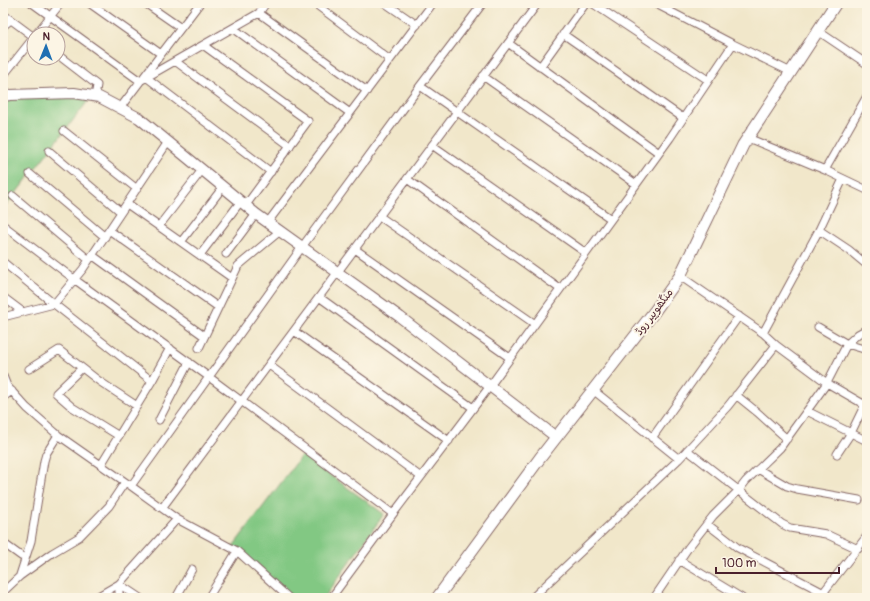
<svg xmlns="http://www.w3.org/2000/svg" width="870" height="601" font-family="Pangolin,'Playpen Sans Arabic',sans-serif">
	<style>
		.green { fill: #82c883; stroke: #667457 }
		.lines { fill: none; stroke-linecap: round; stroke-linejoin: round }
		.street-casing { stroke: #846563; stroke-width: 9 }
		.secondary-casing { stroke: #846563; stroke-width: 12 }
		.primary-casing { stroke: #846563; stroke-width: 13 }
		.street { stroke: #fff; stroke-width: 7 }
		.secondary { stroke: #fff; stroke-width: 10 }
		.primary { stroke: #fff; stroke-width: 11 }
		.labels { text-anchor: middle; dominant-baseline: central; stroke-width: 4; stroke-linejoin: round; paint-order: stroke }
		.street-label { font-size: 11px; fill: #4a1f2b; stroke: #fcf5e5 }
	</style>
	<rect width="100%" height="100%" fill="#fcf5e5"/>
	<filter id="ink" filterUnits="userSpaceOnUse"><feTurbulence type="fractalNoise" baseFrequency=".025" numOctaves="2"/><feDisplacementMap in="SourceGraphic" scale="8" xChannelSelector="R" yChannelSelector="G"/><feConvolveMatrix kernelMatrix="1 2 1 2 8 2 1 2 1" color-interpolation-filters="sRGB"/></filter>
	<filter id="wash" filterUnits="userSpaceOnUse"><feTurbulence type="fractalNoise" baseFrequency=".012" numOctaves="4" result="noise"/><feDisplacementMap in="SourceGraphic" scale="16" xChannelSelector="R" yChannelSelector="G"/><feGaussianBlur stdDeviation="0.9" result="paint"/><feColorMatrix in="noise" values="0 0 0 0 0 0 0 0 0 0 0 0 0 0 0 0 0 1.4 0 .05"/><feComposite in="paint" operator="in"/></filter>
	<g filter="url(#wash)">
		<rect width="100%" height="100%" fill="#f1e7ca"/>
		<path class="green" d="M 3,96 L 92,96 L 9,202 L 3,208 Z
			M 302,455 L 384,514 L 324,598 L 292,598 L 231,549 Z"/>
	</g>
	<g filter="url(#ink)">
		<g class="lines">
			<defs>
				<path id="street" d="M 32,3 L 140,81 L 259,13 L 266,3
					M 89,3 L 161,54
					M 145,3 L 181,28
					M 314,3 L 390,60
					M 385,3 L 417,25
					M 592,3 L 708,80
					M 654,3 L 733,44 L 791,72
					M 259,13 L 367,91
					M 3,14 L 34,37
					M 3,26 L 11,20
					M 233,28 L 350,113
					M 818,31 L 867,64
					M 36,34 L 61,3
					M 563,34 L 683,118
					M 508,43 L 659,153
					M 203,45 L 308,121 L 246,205
					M 58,55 L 97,85 L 95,97
					M 175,61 L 290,146
					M 540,67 L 586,3
					M 3,76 L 34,37
					M 483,76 L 636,184
					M 146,77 L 271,172
					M 420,86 L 611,219
					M 120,108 L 200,3
					M 64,131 L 137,189
					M 748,138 L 825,170 L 867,190
					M 432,145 L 586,253
					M 49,151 L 121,212
					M 825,170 L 867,96
					M 30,174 L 105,237
					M 407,179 L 560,289
					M 13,196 L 89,260
					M 127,204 L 232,278
					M 379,216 L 535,324
					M 268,222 L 433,3
					M 3,225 L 74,279 L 209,377 L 393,514
					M 159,226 L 202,170
					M 109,230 L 218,307
					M 819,230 L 849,250 L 867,265
					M 181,242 L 223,187
					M 355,249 L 510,358
					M 226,254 L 256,214
					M 92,255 L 204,336
					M 200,255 L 241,201
					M 3,262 L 54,304 L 152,381
					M 680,276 L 763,333 L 776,345 L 827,383 L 865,405
					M 3,297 L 23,312
					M 319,297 L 473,408
					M 3,317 L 54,304 L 83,269 L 168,142
					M 818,327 L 847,344 L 858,334 L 867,329
					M 294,331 L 449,441
					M 763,333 L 819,230 L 843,179
					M 199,348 L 238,266 L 280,231
					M 269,365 L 421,477
					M 82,368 L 56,393 L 72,407 L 119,436
					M 29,369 L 59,350 L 99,381 L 137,406
					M 3,376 L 7,386 L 27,408 L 58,435 L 131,486 L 177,519 L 237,551 L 289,598
					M 593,390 L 679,459
					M 736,395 L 757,412 L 787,439
					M 3,397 L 12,391
					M 807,411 L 867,441
					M 159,420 L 189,362
					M 652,438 L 739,316
					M 687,450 L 782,524 L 790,528 L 826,534 L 858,549
					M 837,454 L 851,433 L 866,402
					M 101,465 L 152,381 L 170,348
					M 758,469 L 787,486 L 797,489 L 859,500
					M 131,486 L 302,247 L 420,86 L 483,3
					M 162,508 L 538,3
					M 707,524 L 738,548 L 824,593 L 830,598
					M 3,543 L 21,556
					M 679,560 L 742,598
					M 20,575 L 31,541 L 44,461 L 46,454 L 58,435
					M 3,592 L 20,576 L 52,553 L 79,537 L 109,506 L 125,482
					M 95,598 L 119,584 L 140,598
					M 119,598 L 119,584 L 177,519
					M 176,598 L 192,569
					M 208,598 L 237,551
					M 331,598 L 393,514 L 490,386 L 670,138 L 733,44
					M 532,598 L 679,459 L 728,406 L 776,345
					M 654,598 L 688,548 L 713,516 L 739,490 L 746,481 L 780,448 L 827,383 L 847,344 L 867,350
					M 819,598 L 867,536"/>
				<path id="secondary" d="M 3,96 L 10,95 L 74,93 L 99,97 L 139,118 L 256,214 L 400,317 L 556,437"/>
				<path id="primary" d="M 437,598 L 540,458 L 654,312 L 680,276 L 743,145 L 836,3"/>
			</defs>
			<use href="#street" class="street-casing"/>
			<use href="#secondary" class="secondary-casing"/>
			<use href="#primary" class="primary-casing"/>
			<use href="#street" class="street"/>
			<use href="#secondary" class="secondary"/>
			<use href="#primary" class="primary"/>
		</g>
	</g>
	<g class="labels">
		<g class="street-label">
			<text transform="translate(654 312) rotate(-53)">منگھوپیر روڈ</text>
		</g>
	</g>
	<rect width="870" height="601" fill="none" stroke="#fcf5e5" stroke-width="16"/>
	<g transform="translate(46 46) rotate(1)"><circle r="19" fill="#fcf5e5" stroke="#b59f9b"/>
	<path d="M0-3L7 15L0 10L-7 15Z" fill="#1f6fb2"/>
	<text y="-6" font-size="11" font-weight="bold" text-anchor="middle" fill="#4a1f2b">N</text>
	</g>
	<path d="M716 567v6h123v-6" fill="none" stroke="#4a1f2b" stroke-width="2"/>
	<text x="722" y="567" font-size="12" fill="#4a1f2b" stroke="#fcf5e5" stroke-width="3" paint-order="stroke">100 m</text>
</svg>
